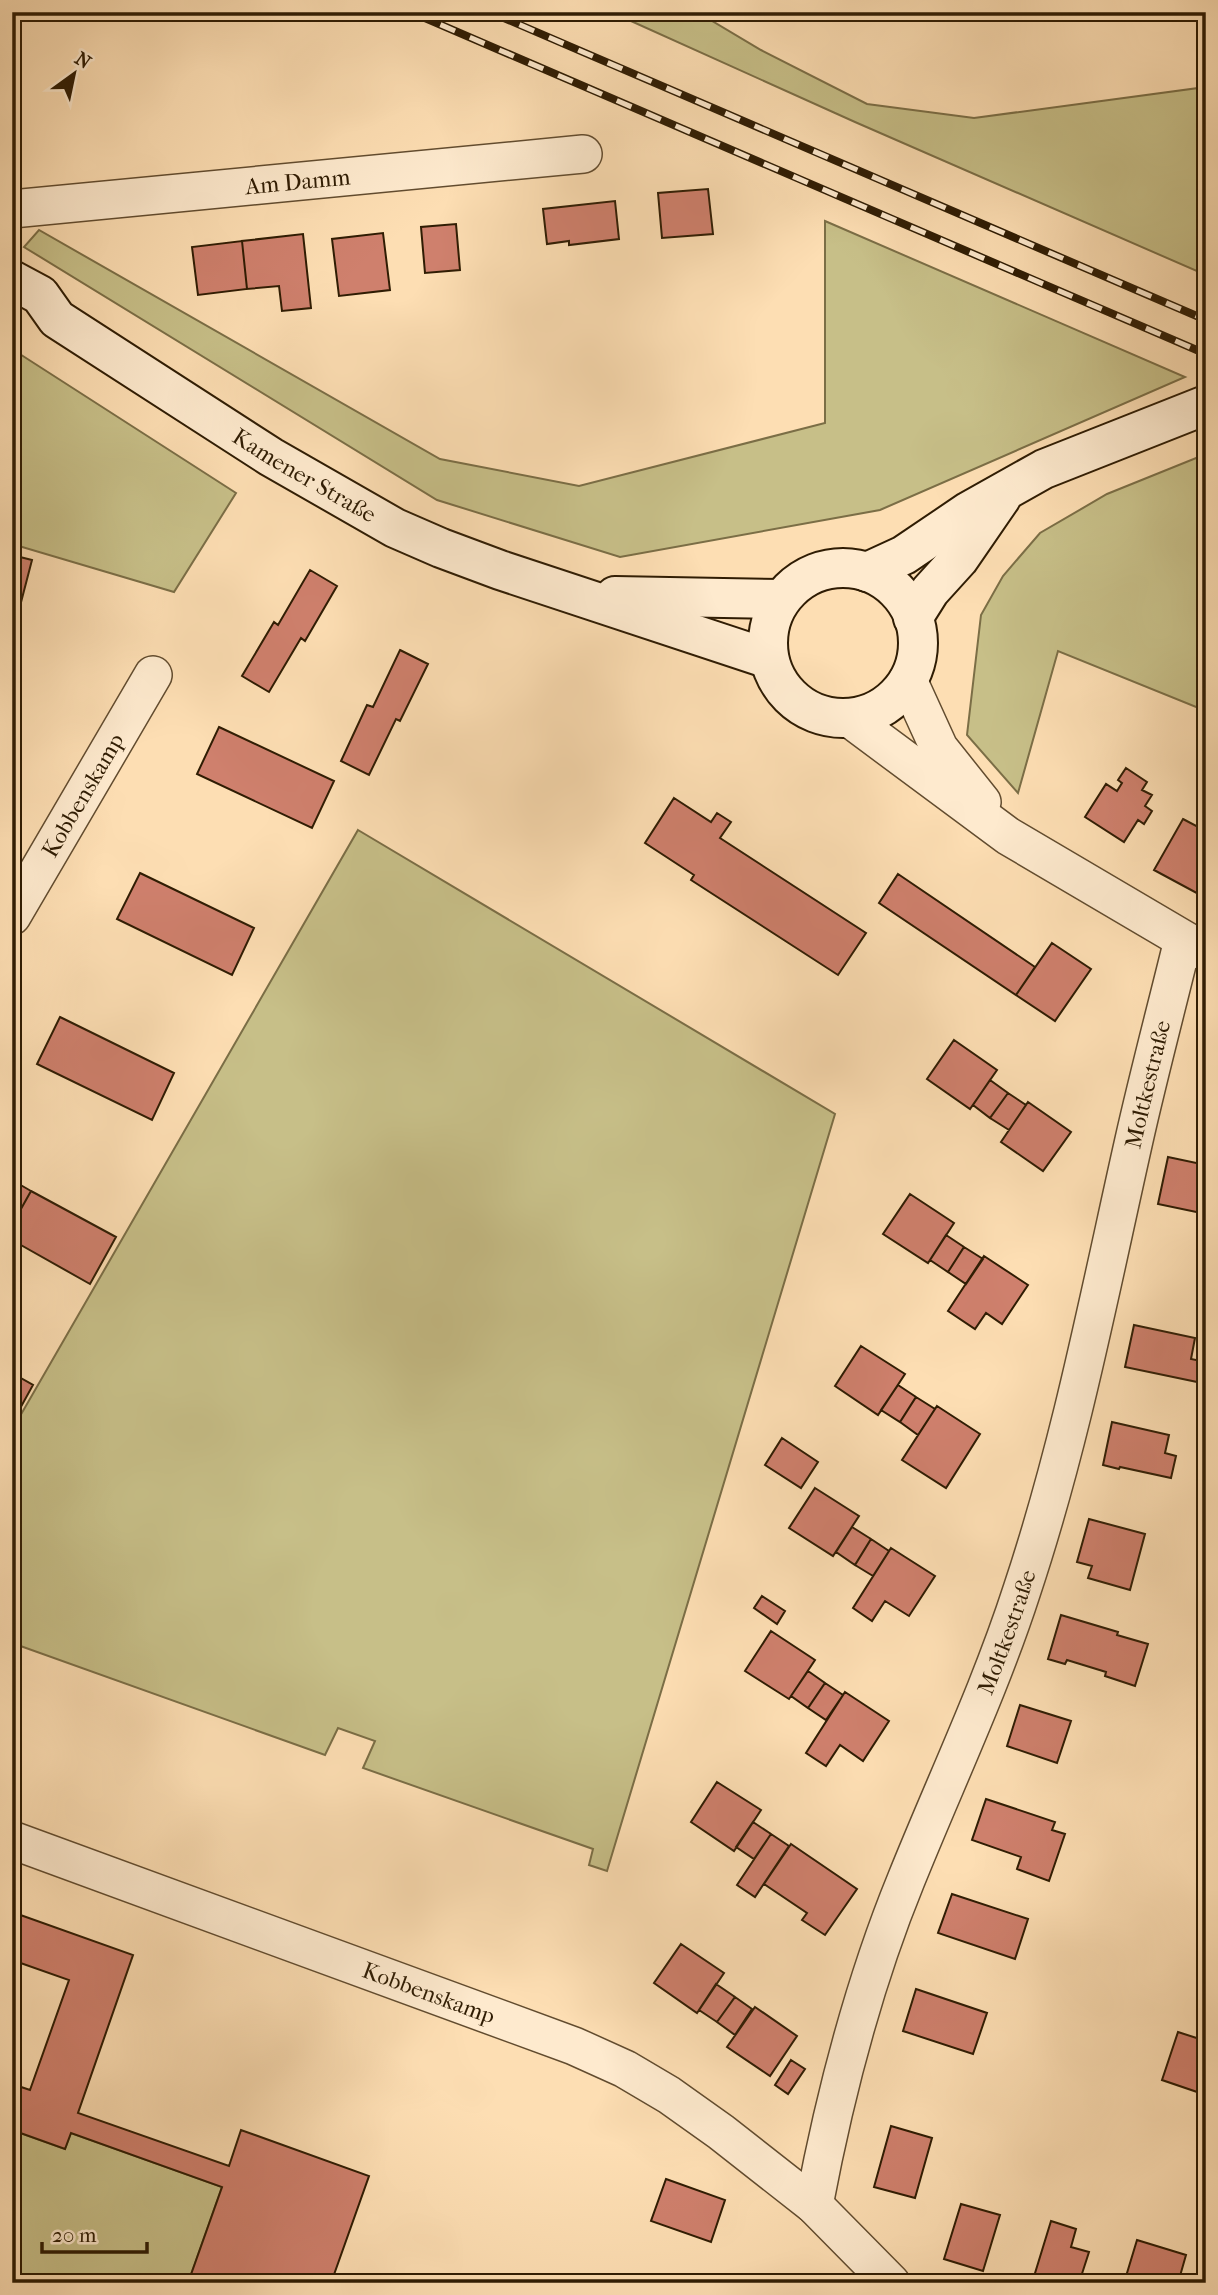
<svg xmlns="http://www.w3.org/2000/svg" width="1218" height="2295" font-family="'IM FELL French Canon',serif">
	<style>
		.green { fill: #c7bf88; stroke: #7b6e46; stroke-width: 2 }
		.building { fill: #cf806d; stroke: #2f1c03; stroke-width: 2 }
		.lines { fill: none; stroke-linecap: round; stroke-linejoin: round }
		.street-casing { stroke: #624c2f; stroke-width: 40 }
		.secondary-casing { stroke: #2f1c03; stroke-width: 42 }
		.street { stroke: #feeace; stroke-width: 37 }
		.secondary { stroke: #feeace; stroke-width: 38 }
		.rail-casing { stroke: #2f1c03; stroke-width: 8 }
		.rail { stroke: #feeace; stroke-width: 5; stroke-dasharray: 16; stroke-linecap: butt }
		.labels { text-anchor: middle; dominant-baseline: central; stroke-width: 5; stroke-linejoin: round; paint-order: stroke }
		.street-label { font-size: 23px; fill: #2f1c03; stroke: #feeace }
	</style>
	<rect width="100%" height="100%" fill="#fddeb3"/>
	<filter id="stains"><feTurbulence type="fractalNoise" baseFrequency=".00286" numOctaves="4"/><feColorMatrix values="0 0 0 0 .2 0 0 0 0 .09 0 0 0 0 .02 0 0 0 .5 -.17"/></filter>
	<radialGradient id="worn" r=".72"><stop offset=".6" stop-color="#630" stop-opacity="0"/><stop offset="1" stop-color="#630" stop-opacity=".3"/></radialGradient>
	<path class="green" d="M 611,12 L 697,12 L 761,50 L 867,104 L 974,118 L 1206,87 L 1206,275 L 855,122 Z
		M 825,221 L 1185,377 L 880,510 L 620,557 L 437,500 L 24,247 L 39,230 L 440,459 L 579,486 L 825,423 Z
		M 12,349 L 236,493 L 174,592 L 12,544 Z
		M 1206,454 L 1206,711 L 1058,651 L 1018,793 L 967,735 L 981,615 L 1003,576 L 1040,533 L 1107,494 Z
		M 358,830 L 835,1114 L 607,1871 L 589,1865 L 593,1849 L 363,1768 L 375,1741 L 338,1728 L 325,1755 L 12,1643 L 12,1430 Z
		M 12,2130 L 65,2149 L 71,2133 L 222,2187 L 188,2283 L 12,2283 Z"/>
	<path class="building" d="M 708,189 L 713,234 L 662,238 L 658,193 Z
		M 615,201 L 619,239 L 569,245 L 569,241 L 547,244 L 543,209 Z
		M 456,224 L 460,270 L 425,273 L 421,227 Z
		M 383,233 L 390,290 L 339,296 L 332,239 Z
		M 303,234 L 311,308 L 282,311 L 279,286 L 247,289 L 242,241 Z
		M 242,241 L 247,289 L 198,295 L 192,247 Z
		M 12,555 L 32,560 L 12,637 Z
		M 310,570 L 337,586 L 305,641 L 301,638 L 269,692 L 242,676 L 274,622 L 278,625 Z
		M 400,650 L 428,664 L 400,721 L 396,719 L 369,775 L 341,761 L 367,705 L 373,707 Z
		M 219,727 L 334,781 L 312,828 L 197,774 Z
		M 1126,768 L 1147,782 L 1142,790 L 1152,795 L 1145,806 L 1152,811 L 1144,824 L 1138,820 L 1124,842 L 1085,817 L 1106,784 L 1117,791 L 1122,783 L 1118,780 Z
		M 674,798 L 711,822 L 717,813 L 731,822 L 720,838 L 866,933 L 838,975 L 691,880 L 694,875 L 645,843 Z
		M 1183,819 L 1206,831 L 1206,898 L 1154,870 Z
		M 140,873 L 254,928 L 232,975 L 117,919 Z
		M 898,874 L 1035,967 L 1016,995 L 879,903 Z
		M 1052,943 L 1091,969 L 1055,1021 L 1016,995 Z
		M 60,1017 L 174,1073 L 152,1120 L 37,1064 Z
		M 954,1040 L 997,1070 L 970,1109 L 927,1079 Z
		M 990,1080 L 1008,1093 L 990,1118 L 973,1105 Z
		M 1008,1093 L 1026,1105 L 1009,1130 L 990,1118 Z
		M 1028,1102 L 1071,1132 L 1043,1171 L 1001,1142 Z
		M 1168,1157 L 1206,1165 L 1206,1214 L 1158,1204 Z
		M 12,1180 L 31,1191 L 12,1225 Z
		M 31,1191 L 116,1237 L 90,1284 L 12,1240 L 12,1225 Z
		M 910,1194 L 954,1223 L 928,1263 L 883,1234 Z
		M 946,1235 L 964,1247 L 948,1272 L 930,1260 Z
		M 964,1247 L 983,1259 L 966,1284 L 948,1272 Z
		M 984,1256 L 1028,1285 L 1002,1324 L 986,1313 L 975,1329 L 948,1311 Z
		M 1134,1325 L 1195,1338 L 1191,1359 L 1206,1362 L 1202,1383 L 1125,1367 Z
		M 861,1346 L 905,1374 L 878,1415 L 835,1386 Z
		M 12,1373 L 33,1385 L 12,1423 Z
		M 898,1385 L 916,1397 L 900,1422 L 881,1410 Z
		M 916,1397 L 935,1409 L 918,1435 L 900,1422 Z
		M 937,1406 L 980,1434 L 946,1488 L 902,1460 Z
		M 1112,1422 L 1169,1435 L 1165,1453 L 1176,1456 L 1171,1478 L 1120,1467 L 1119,1469 L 1103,1465 Z
		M 782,1438 L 818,1462 L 801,1488 L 765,1465 Z
		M 815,1488 L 859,1516 L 833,1556 L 789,1528 Z
		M 1089,1519 L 1145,1534 L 1130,1590 L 1088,1578 L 1092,1566 L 1077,1562 Z
		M 852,1527 L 871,1539 L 855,1565 L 836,1552 Z
		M 871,1539 L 889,1551 L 873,1576 L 855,1565 Z
		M 891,1548 L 935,1576 L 909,1616 L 885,1601 L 872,1621 L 853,1608 Z
		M 762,1596 L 785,1611 L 777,1624 L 754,1608 Z
		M 1061,1615 L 1118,1632 L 1117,1635 L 1148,1644 L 1135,1686 L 1105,1676 L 1106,1672 L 1067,1660 L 1065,1664 L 1048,1659 Z
		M 771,1631 L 815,1660 L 789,1699 L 745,1671 Z
		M 808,1671 L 825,1683 L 808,1708 L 791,1696 Z
		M 825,1683 L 843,1695 L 826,1720 L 808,1708 Z
		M 845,1692 L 889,1721 L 863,1761 L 840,1745 L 826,1766 L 806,1753 Z
		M 1020,1705 L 1071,1721 L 1057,1763 L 1007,1746 Z
		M 717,1782 L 761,1810 L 734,1851 L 691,1822 Z
		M 986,1799 L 1055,1822 L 1052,1830 L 1065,1834 L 1049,1881 L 1017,1869 L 1021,1857 L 972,1840 Z
		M 753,1822 L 771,1834 L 754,1859 L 736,1847 Z
		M 771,1834 L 789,1846 L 755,1897 L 737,1885 Z
		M 791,1844 L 857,1889 L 825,1935 L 802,1920 L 807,1913 L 764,1884 Z
		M 952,1894 L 1028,1919 L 1015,1959 L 938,1933 Z
		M 12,1912 L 133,1955 L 78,2113 L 229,2166 L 241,2130 L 369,2176 L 331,2283 L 188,2283 L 222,2187 L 71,2133 L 65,2149 L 12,2130 L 12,2084 L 30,2090 L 69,1980 L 12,1960 Z
		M 681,1944 L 724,1973 L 697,2013 L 654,1983 Z
		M 716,1984 L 735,1997 L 717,2022 L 699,2010 Z
		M 916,1989 L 987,2013 L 973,2054 L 903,2031 Z
		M 735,1997 L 752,2009 L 735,2035 L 717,2022 Z
		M 755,2007 L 797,2036 L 770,2076 L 727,2047 Z
		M 1178,2032 L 1206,2041 L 1206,2095 L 1162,2080 Z
		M 791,2060 L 805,2069 L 788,2094 L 775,2085 Z
		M 891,2126 L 932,2138 L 915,2198 L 874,2187 Z
		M 666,2179 L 725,2200 L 711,2242 L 651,2221 Z
		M 961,2204 L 1000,2215 L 983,2271 L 944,2259 Z
		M 1051,2221 L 1076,2229 L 1071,2247 L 1089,2252 L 1079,2283 L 1032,2283 Z
		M 1137,2240 L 1186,2255 L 1178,2283 L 1124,2283 Z"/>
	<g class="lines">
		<defs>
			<g id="street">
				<path id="s1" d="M 12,209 L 583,154"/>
				<path d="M 908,680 L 939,748 L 982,802"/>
				<path d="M 849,718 L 1008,836 L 1205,952"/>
				<path id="s2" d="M 12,916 L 153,675"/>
				<path id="s3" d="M 12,1840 L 574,2046 L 625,2069 L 669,2095 L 721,2132 L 814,2205 L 891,2283"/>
				<path id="s4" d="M 814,2205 C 835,2094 863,1985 906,1880 C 945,1783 990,1689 1022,1590 C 1071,1443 1100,1291 1134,1140 C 1149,1073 1167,1006 1183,940"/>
			</g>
			<g id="secondary">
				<path id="s5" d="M 12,280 L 40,295 L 57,319 L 271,457 L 395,528 L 441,548 L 500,570 L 769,659"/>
				<circle cx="843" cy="643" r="75"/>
				<path d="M 867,572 L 904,555 L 969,511 L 1044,469 L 1206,405"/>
				<path d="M 615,596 L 781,599"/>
				<path d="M 913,618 L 930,591 L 959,559 L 1001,498"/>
			</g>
		</defs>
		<use href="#street" class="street-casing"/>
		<use href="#secondary" class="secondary-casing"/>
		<use href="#street" class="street"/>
		<use href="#secondary" class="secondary"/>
		<defs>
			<path id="rail" d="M 411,12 L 1206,354
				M 490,12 L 1206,320"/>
		</defs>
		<use href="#rail" class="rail-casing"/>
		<use href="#rail" class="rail"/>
	</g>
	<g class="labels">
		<g class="street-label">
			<text stroke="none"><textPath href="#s1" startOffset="287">Am Damm</textPath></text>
			<text stroke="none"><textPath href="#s5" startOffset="354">Kamener Straße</textPath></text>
			<text stroke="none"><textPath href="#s2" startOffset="140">Kobbenskamp</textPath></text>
			<text stroke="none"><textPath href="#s4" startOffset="1172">Moltkestraße</textPath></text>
			<text stroke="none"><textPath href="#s4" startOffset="606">Moltkestraße</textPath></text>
			<text stroke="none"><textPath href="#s3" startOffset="444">Kobbenskamp</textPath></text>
		</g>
	</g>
	<rect width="1218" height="2295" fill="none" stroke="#fddeb3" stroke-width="42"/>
	<rect x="14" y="14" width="1190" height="2267" fill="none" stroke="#2f1c03" stroke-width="3.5"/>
	<rect x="21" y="21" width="1176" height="2253" fill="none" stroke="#2f1c03" stroke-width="2"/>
	<g transform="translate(74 74) rotate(33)" stroke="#feeace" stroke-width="5" paint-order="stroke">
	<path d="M0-5L12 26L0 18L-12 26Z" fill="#2f1c03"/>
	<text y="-10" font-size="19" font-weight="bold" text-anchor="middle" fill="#2f1c03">N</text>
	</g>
	<path d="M42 2242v10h105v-10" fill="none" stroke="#2f1c03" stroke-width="3.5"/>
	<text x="52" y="2242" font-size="21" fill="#2f1c03" stroke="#feeace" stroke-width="5" paint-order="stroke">20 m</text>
	<rect width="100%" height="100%" filter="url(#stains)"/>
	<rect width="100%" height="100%" fill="url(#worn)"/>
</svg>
